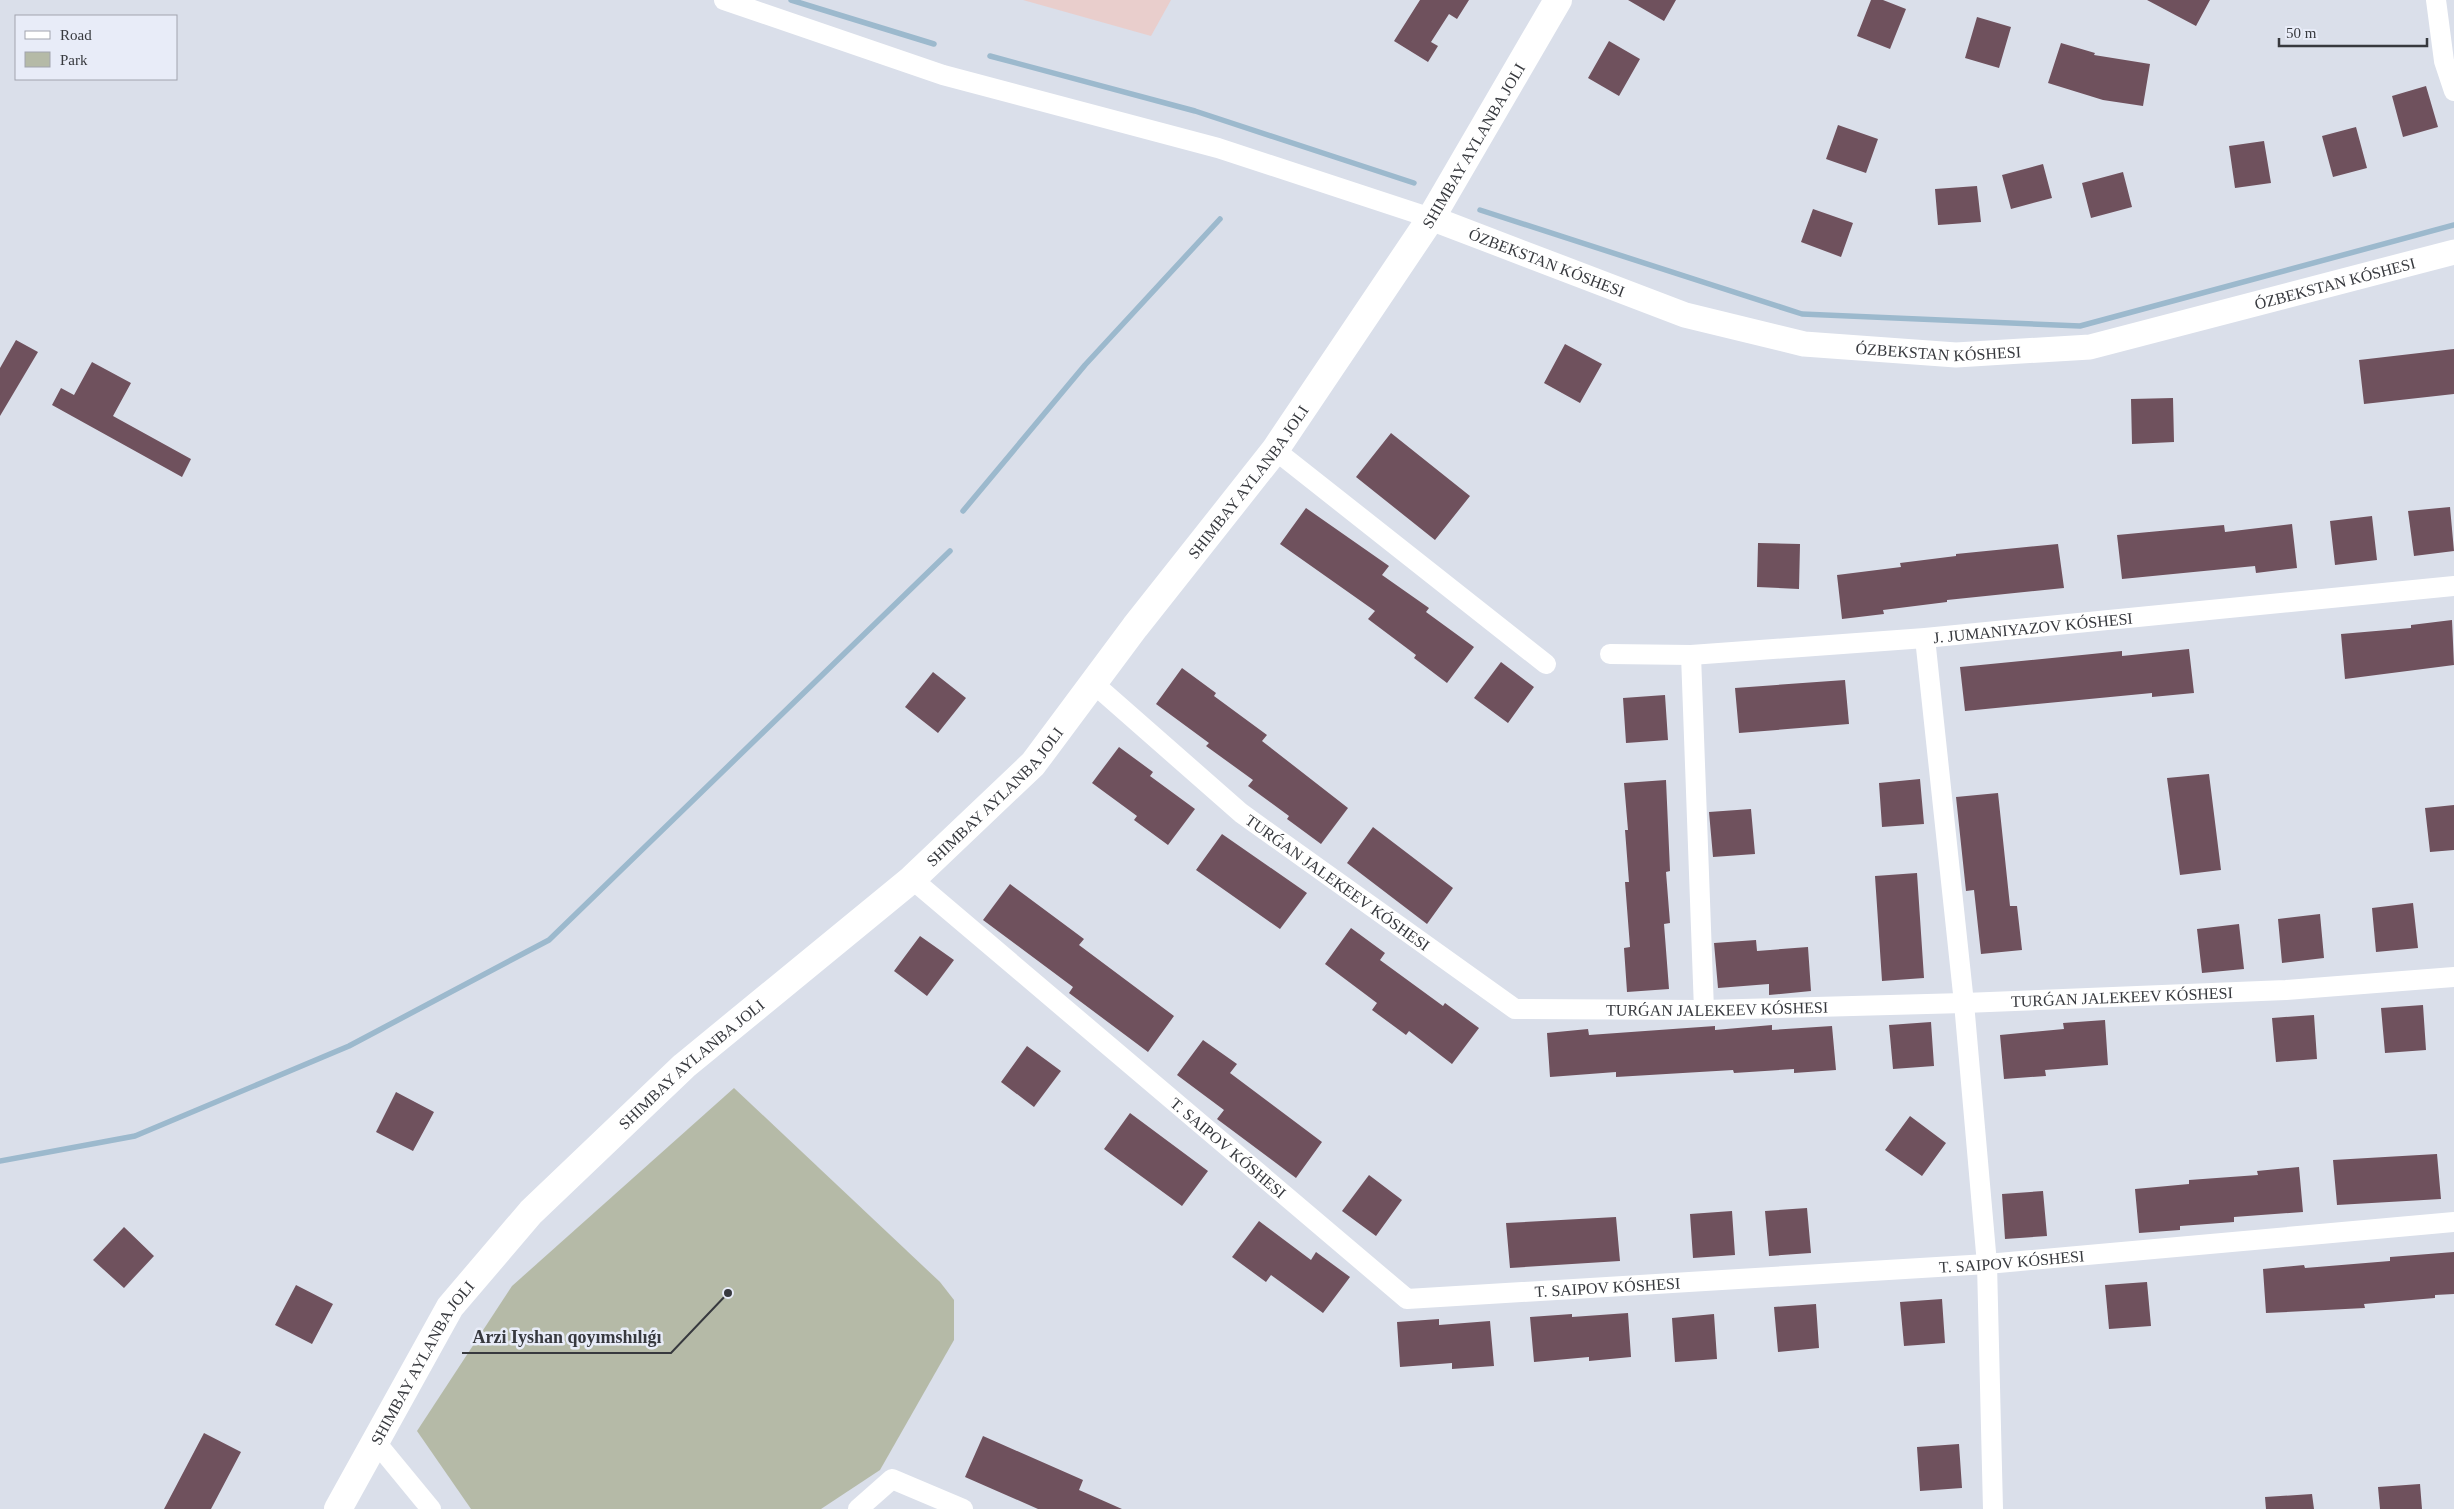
<svg xmlns="http://www.w3.org/2000/svg" width="2454" height="1509" font-family="'Times New Roman',serif">
	<style>
		.industrial { fill: #e9cecc }
		.green { fill: #b5baa7 }
		.lines { fill: none; stroke-linecap: round; stroke-linejoin: round }
		.stream { stroke: #9cb9cd; stroke-width: 5.5 }
		.building { fill: #6f515d }
		.minor { stroke: #fff; stroke-width: 20 }
		.tertiary { stroke: #fff; stroke-width: 25 }
		.secondary { stroke: #fff; stroke-width: 28 }
		.labels { text-anchor: middle; dominant-baseline: central; stroke-width: 5; stroke-linejoin: round; paint-order: stroke }
		.street-label { font-size: 16px; fill: #37393e; stroke: #e8ecf8 }
		.leader { fill: none; stroke: #37393e; stroke-width: 2 }
		.callout-dot { fill: #37393e; stroke: #e8ecf8; stroke-width: 2 }
		.callout-label { font-size: 18px; text-anchor: middle; font-weight: bold; fill: #37393e; stroke: #e8ecf8; stroke-width: 5; stroke-linejoin: round; paint-order: stroke }
	</style>
	<rect width="100%" height="100%" fill="#dadfea"/>
	<path class="industrial" d="M 1023,0 L 1171,0 L 1151,36 Z"/>
	<path class="green" d="M 734,1088 L 940,1282 L 954,1300 L 954,1340 L 880,1470 L 821,1509 L 471,1509 L 417,1431 L 512,1286 Z"/>
	<g class="lines">
		<path class="stream" d="M 791,0 L 934,44
			M 990,56 L 1195,111 L 1414,183
			M 1480,210 L 1802,314 L 2080,326 L 2454,225
			M 963,511 L 1085,365 L 1220,219
			M 0,1161 L 135,1136 L 349,1046 L 549,940 L 950,551"/>
	</g>
	<path class="building" d="M 1420,0 L 1469,0 L 1457,19 L 1449,14 L 1431,42 L 1438,46 L 1428,62 L 1394,41 Z
		M 1628,0 L 1676,0 L 1664,21 Z
		M 1871,0 L 1883,0 L 1906,9 L 1890,49 L 1857,36 Z
		M 2147,0 L 2210,0 L 2196,26 Z
		M 1977,17 L 2011,27 L 1999,68 L 1965,58 Z
		M 1609,41 L 1640,59 L 1619,96 L 1588,78 Z
		M 2061,43 L 2095,53 L 2094,55 L 2150,64 L 2143,106 L 2103,100 L 2048,83 Z
		M 2426,86 L 2438,127 L 2403,137 L 2392,96 Z
		M 1838,125 L 1878,139 L 1866,173 L 1826,159 Z
		M 2356,127 L 2367,168 L 2333,177 L 2322,136 Z
		M 2264,141 L 2271,183 L 2235,188 L 2229,146 Z
		M 2043,164 L 2052,198 L 2011,209 L 2002,175 Z
		M 2123,172 L 2132,207 L 2091,218 L 2082,183 Z
		M 1977,186 L 1981,222 L 1938,225 L 1935,189 Z
		M 1813,209 L 1853,223 L 1841,257 L 1801,242 Z
		M 16,340 L 38,352 L 0,416 L 0,368 Z
		M 1565,344 L 1602,364 L 1580,403 L 1544,383 Z
		M 2454,349 L 2454,394 L 2364,404 L 2359,360 Z
		M 92,362 L 131,383 L 113,416 L 191,459 L 182,477 L 52,405 L 61,388 L 74,395 Z
		M 2173,398 L 2174,442 L 2132,444 L 2131,399 Z
		M 1391,433 L 1470,496 L 1435,540 L 1356,477 Z
		M 2450,507 L 2454,551 L 2414,556 L 2408,511 Z
		M 1306,508 L 1389,566 L 1382,575 L 1429,608 L 1426,612 L 1474,647 L 1447,683 L 1414,658 L 1416,655 L 1368,619 L 1375,611 L 1280,544 Z
		M 2372,516 L 2377,560 L 2335,565 L 2330,521 Z
		M 2292,524 L 2297,568 L 2256,573 L 2255,566 L 2122,579 L 2117,535 L 2224,525 L 2225,532 Z
		M 1758,543 L 1800,544 L 1799,589 L 1757,587 Z
		M 2058,544 L 2064,588 L 1947,600 L 1947,602 L 1883,610 L 1884,614 L 1842,619 L 1837,575 L 1901,567 L 1900,563 L 1956,556 L 1956,554 Z
		M 2452,620 L 2454,665 L 2345,679 L 2341,634 L 2411,628 L 2411,625 Z
		M 2189,649 L 2194,693 L 2152,697 L 2152,693 L 1965,711 L 1960,667 L 2122,651 L 2122,656 Z
		M 1501,662 L 1534,687 L 1508,723 L 1474,698 Z
		M 1182,668 L 1216,693 L 1214,696 L 1267,735 L 1262,741 L 1348,808 L 1321,844 L 1287,819 L 1289,816 L 1248,786 L 1253,780 L 1206,746 L 1209,743 L 1156,704 Z
		M 933,672 L 966,698 L 938,733 L 905,707 Z
		M 1845,680 L 1849,724 L 1739,733 L 1735,688 Z
		M 1665,695 L 1668,740 L 1626,743 L 1623,698 Z
		M 1119,747 L 1153,772 L 1150,776 L 1195,809 L 1168,845 L 1134,820 L 1137,816 L 1092,783 Z
		M 2209,774 L 2221,870 L 2180,875 L 2167,778 Z
		M 1920,779 L 1924,824 L 1882,827 L 1879,783 Z
		M 1666,780 L 1670,871 L 1666,872 L 1670,923 L 1664,924 L 1669,989 L 1627,992 L 1624,948 L 1630,947 L 1625,882 L 1629,882 L 1625,830 L 1628,830 L 1624,783 Z
		M 1998,793 L 2010,906 L 2017,906 L 2022,950 L 1981,954 L 1974,890 L 1966,891 L 1956,797 Z
		M 2454,805 L 2454,850 L 2430,852 L 2425,808 Z
		M 1751,809 L 1755,854 L 1713,857 L 1709,812 Z
		M 1373,827 L 1453,888 L 1427,924 L 1347,863 Z
		M 1222,834 L 1307,893 L 1280,929 L 1196,870 Z
		M 1917,873 L 1924,978 L 1882,981 L 1875,876 Z
		M 1010,884 L 1084,939 L 1079,945 L 1174,1016 L 1148,1052 L 1069,993 L 1073,987 L 983,920 Z
		M 2413,903 L 2418,948 L 2376,952 L 2372,908 Z
		M 2320,914 L 2324,958 L 2282,963 L 2278,919 Z
		M 2239,924 L 2244,969 L 2202,973 L 2197,929 Z
		M 1351,928 L 1385,953 L 1380,960 L 1443,1006 L 1445,1003 L 1479,1028 L 1452,1064 L 1409,1031 L 1406,1035 L 1372,1010 L 1377,1003 L 1325,964 Z
		M 920,936 L 954,960 L 927,996 L 894,971 Z
		M 1756,940 L 1757,951 L 1808,947 L 1811,991 L 1769,995 L 1769,984 L 1718,988 L 1714,943 Z
		M 2423,1005 L 2426,1050 L 2385,1053 L 2381,1008 Z
		M 2314,1015 L 2317,1059 L 2276,1062 L 2272,1018 Z
		M 2105,1020 L 2108,1065 L 2045,1070 L 2046,1076 L 2004,1079 L 2000,1035 L 2064,1029 L 2063,1023 Z
		M 1931,1022 L 1934,1066 L 1893,1069 L 1889,1025 Z
		M 1772,1025 L 1772,1030 L 1832,1026 L 1836,1070 L 1794,1073 L 1794,1069 L 1734,1073 L 1733,1070 L 1616,1077 L 1616,1072 L 1550,1077 L 1547,1033 L 1588,1029 L 1589,1035 L 1715,1026 L 1715,1030 Z
		M 1203,1040 L 1237,1064 L 1230,1073 L 1322,1142 L 1296,1178 L 1217,1119 L 1224,1110 L 1177,1075 Z
		M 1027,1046 L 1061,1071 L 1034,1107 L 1001,1082 Z
		M 396,1092 L 434,1112 L 413,1151 L 376,1132 Z
		M 1130,1113 L 1208,1171 L 1182,1206 L 1104,1149 Z
		M 1910,1116 L 1946,1143 L 1922,1176 L 1885,1150 Z
		M 2437,1154 L 2441,1199 L 2337,1205 L 2333,1160 Z
		M 2299,1167 L 2303,1212 L 2234,1217 L 2234,1222 L 2180,1226 L 2180,1230 L 2139,1233 L 2135,1189 L 2189,1184 L 2189,1180 L 2258,1175 L 2257,1171 Z
		M 1369,1175 L 1402,1200 L 1376,1236 L 1342,1211 Z
		M 2043,1191 L 2047,1236 L 2005,1239 L 2002,1194 Z
		M 1807,1208 L 1811,1253 L 1769,1256 L 1765,1211 Z
		M 1732,1211 L 1735,1255 L 1693,1258 L 1690,1214 Z
		M 1616,1217 L 1620,1261 L 1510,1268 L 1506,1223 Z
		M 1259,1221 L 1311,1260 L 1316,1252 L 1350,1277 L 1323,1313 L 1271,1275 L 1266,1282 L 1232,1257 Z
		M 124,1227 L 154,1256 L 124,1288 L 93,1260 Z
		M 2454,1252 L 2454,1294 L 2435,1295 L 2435,1298 L 2364,1304 L 2365,1308 L 2266,1313 L 2263,1269 L 2304,1265 L 2305,1268 L 2390,1261 L 2390,1257 Z
		M 2147,1282 L 2151,1326 L 2109,1329 L 2105,1285 Z
		M 296,1285 L 333,1304 L 312,1344 L 275,1325 Z
		M 1942,1299 L 1945,1343 L 1904,1346 L 1900,1302 Z
		M 1816,1304 L 1819,1348 L 1778,1352 L 1774,1307 Z
		M 1628,1313 L 1631,1357 L 1589,1361 L 1589,1357 L 1534,1362 L 1530,1317 L 1572,1314 L 1572,1317 Z
		M 1714,1314 L 1717,1359 L 1675,1362 L 1672,1318 Z
		M 1439,1319 L 1439,1325 L 1490,1321 L 1494,1366 L 1452,1369 L 1452,1363 L 1400,1367 L 1397,1322 Z
		M 204,1433 L 241,1452 L 211,1509 L 164,1509 Z
		M 983,1436 L 1083,1480 L 1079,1490 L 1122,1509 L 1038,1509 L 965,1477 Z
		M 1959,1444 L 1962,1488 L 1920,1491 L 1917,1447 Z
		M 2420,1484 L 2422,1509 L 2380,1509 L 2378,1487 Z
		M 2312,1494 L 2314,1509 L 2266,1509 L 2265,1497 Z"/>
	<g class="lines">
		<g class="minor">
			<path d="M 724,0 L 943,75 L 1218,148 L 1431,218"/>
			<path d="M 2436,0 L 2444,61 L 2454,91"/>
			<path d="M 1275,450 L 1546,664"/>
			<path d="M 1925,638 L 1964,1003 L 1987,1264 L 1993,1509"/>
			<path id="s1" d="M 1610,654 L 1691,655 L 1925,638 L 2454,586"/>
			<path d="M 1691,655 L 1704,1010"/>
			<path id="s2" d="M 1093,683 L 1241,813 L 1515,1009 L 1704,1010 L 1964,1003 L 2286,990 L 2454,977"/>
			<path id="s3" d="M 912,879 L 1407,1299 L 1987,1264 L 2454,1222"/>
			<path d="M 375,1441 L 431,1509"/>
			<path d="M 858,1509 L 892,1479 L 963,1509"/>
		</g>
		<path class="tertiary" id="s4" d="M 1431,218 L 1685,315 L 1804,344 L 1956,355 L 2090,347 L 2454,252"/>
		<path class="secondary" id="s5" d="M 338,1509 L 450,1307 L 531,1212 L 684,1066 L 912,879 L 1033,764 L 1135,627 L 1275,450 L 1431,218 L 1558,0"/>
	</g>
	<g class="labels">
		<g class="street-label">
			<text stroke="none"><textPath href="#s5" startOffset="1789">SHIMBAY AYLANBA JOLI</textPath></text>
			<text stroke="none"><textPath href="#s4" startOffset="124">ÓZBEKSTAN KÓSHESI</textPath></text>
			<text stroke="none"><textPath href="#s4" startOffset="934">ÓZBEKSTAN KÓSHESI</textPath></text>
			<text stroke="none"><textPath href="#s4" startOffset="529">ÓZBEKSTAN KÓSHESI</textPath></text>
			<text stroke="none"><textPath href="#s5" startOffset="1384">SHIMBAY AYLANBA JOLI</textPath></text>
			<text stroke="none"><textPath href="#s1" startOffset="424">J. JUMANIYAZOV KÓSHESI</textPath></text>
			<text stroke="none"><textPath href="#s5" startOffset="979">SHIMBAY AYLANBA JOLI</textPath></text>
			<text stroke="none"><textPath href="#s2" startOffset="316">TURǴAN JALEKEEV KÓSHESI</textPath></text>
			<text stroke="none"><textPath href="#s2" startOffset="1141">TURǴAN JALEKEEV KÓSHESI</textPath></text>
			<text stroke="none"><textPath href="#s2" startOffset="736">TURǴAN JALEKEEV KÓSHESI</textPath></text>
			<text stroke="none"><textPath href="#s5" startOffset="574">SHIMBAY AYLANBA JOLI</textPath></text>
			<text stroke="none"><textPath href="#s3" startOffset="415">T. SAIPOV KÓSHESI</textPath></text>
			<text stroke="none"><textPath href="#s3" startOffset="1255">T. SAIPOV KÓSHESI</textPath></text>
			<text stroke="none"><textPath href="#s3" startOffset="850">T. SAIPOV KÓSHESI</textPath></text>
			<text stroke="none"><textPath href="#s5" startOffset="169">SHIMBAY AYLANBA JOLI</textPath></text>
		</g>
	</g>
	<path class="leader" d="M728 1293L671 1353H462"/>
	<circle class="callout-dot" cx="728" cy="1293" r="5"/>
	<g class="callout-label">
		<text x="567" y="1343">Arzi Iyshan qoyımshılıǵı</text>
	</g>
	<rect x="15" y="15" width="162" height="65" fill="#e8ecf8" stroke="#a1a4ae"/>
	<rect x="25" y="31" width="25" height="8" fill="#ffffff" stroke="#a1a4ae"/>
	<text x="60" y="40" font-size="15" fill="#37393e">Road</text>
	<rect x="25" y="52" width="25" height="15" fill="#b5baa7" stroke="#a1a4ae"/>
	<text x="60" y="65" font-size="15" fill="#37393e">Park</text>
	<path d="M2279 38v8h148v-8" fill="none" stroke="#37393e" stroke-width="2.5"/>
	<text x="2286" y="38" font-size="15" fill="#37393e" stroke="#e8ecf8" stroke-width="4" paint-order="stroke">50 m</text>
</svg>
